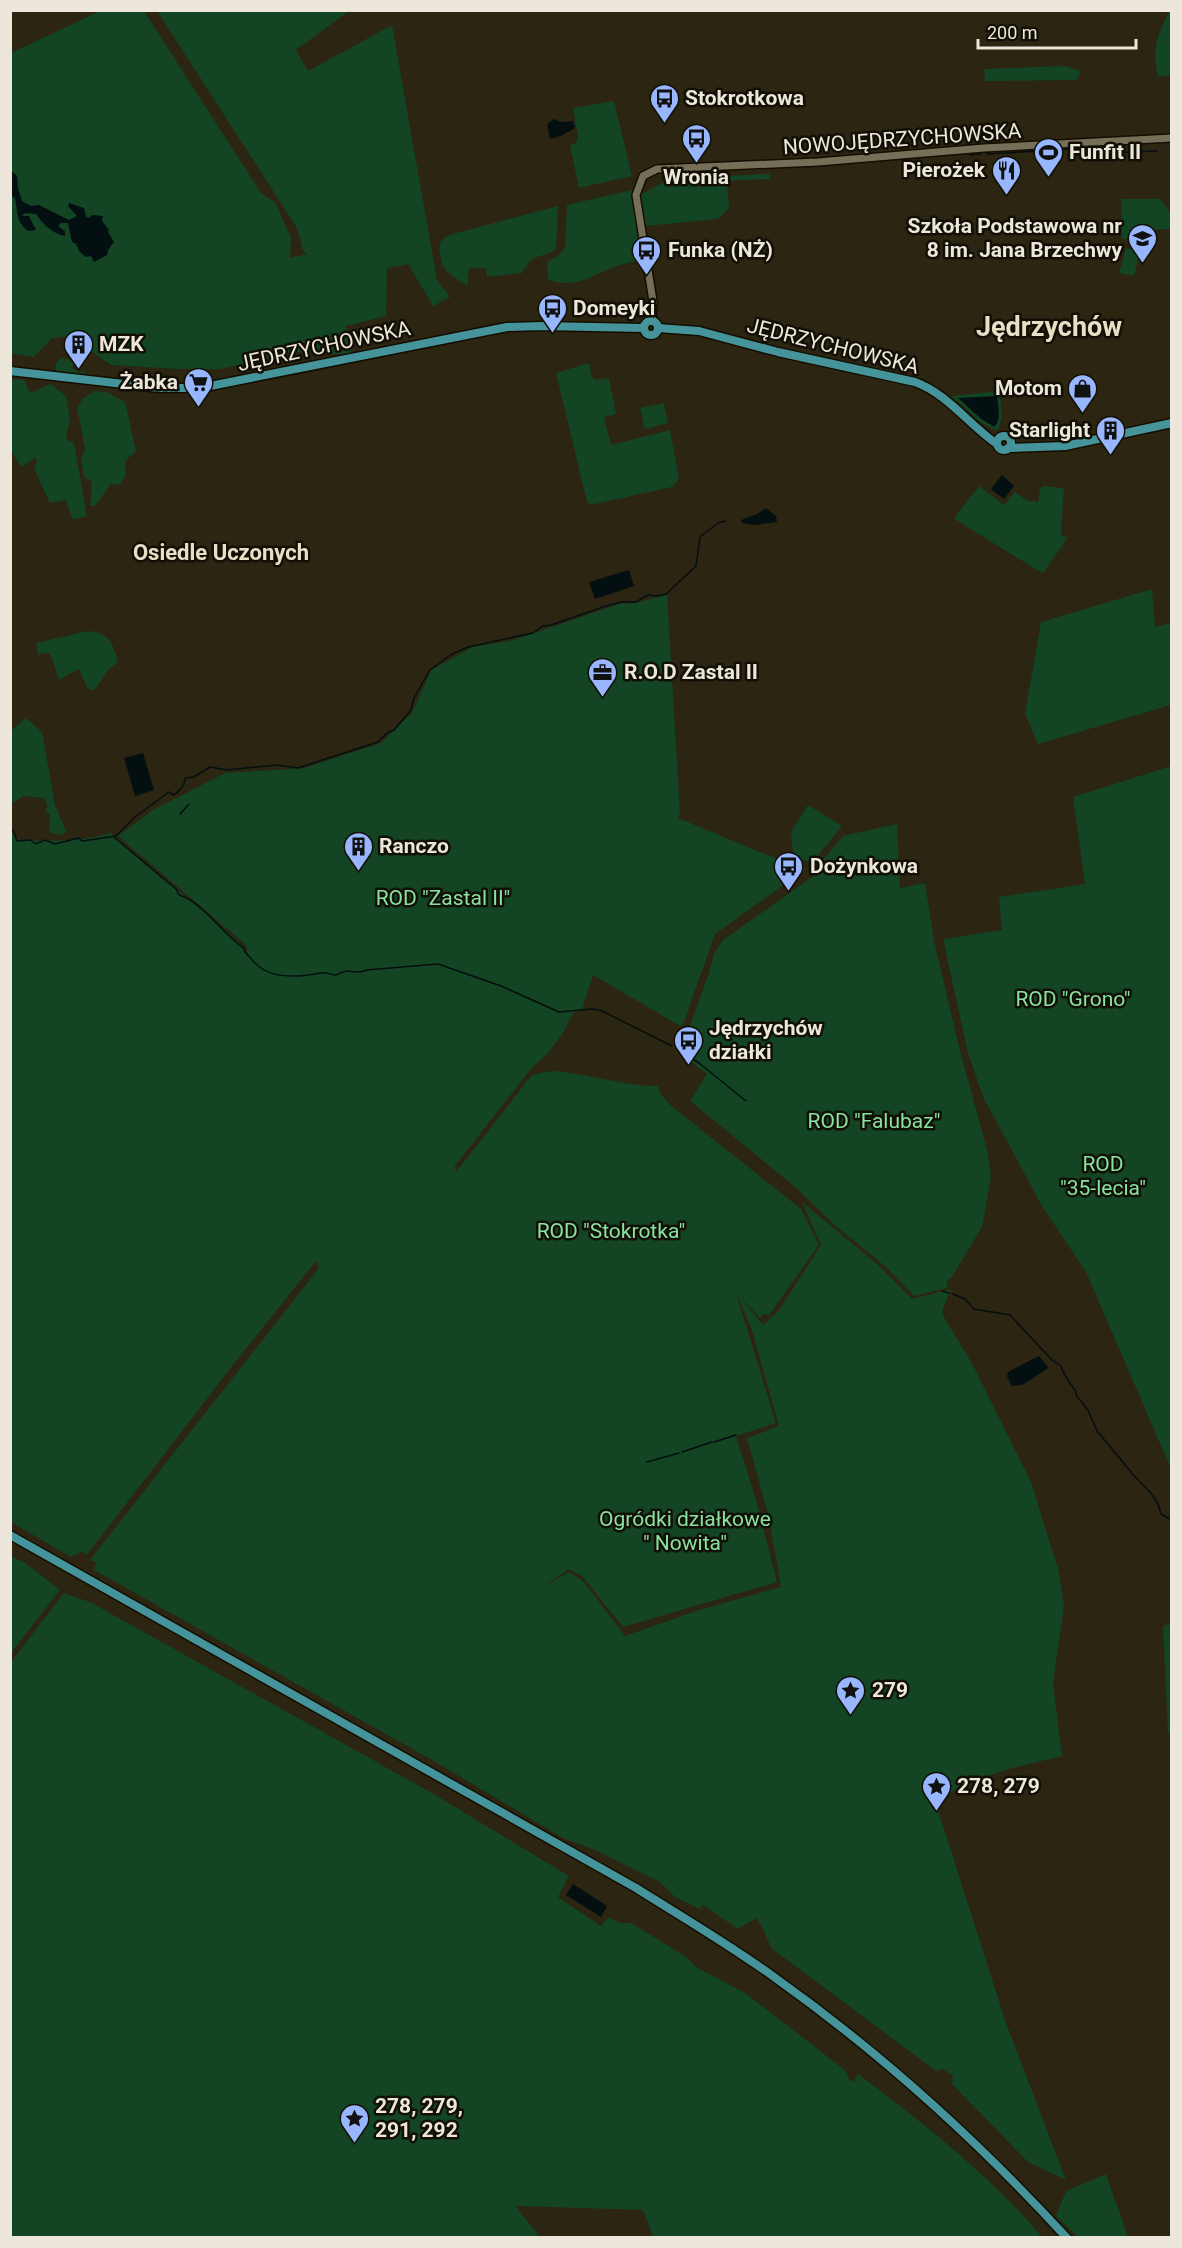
<svg xmlns="http://www.w3.org/2000/svg" width="1182" height="2248" font-family="Roboto,sans-serif">
	<style>
		.green { fill: #134423; fill-rule: evenodd }
		.water { fill: #030f11 }
		.lines { fill: none; stroke-linecap: round; stroke-linejoin: round }
		.stream { stroke: #030f11; stroke-width: 1.5 }
		.minor-casing { stroke: #150e00; stroke-width: 10 }
		.major-casing { stroke: #150e00; stroke-width: 11 }
		.minor { stroke: #766f58; stroke-width: 7 }
		.major { stroke: #45949b; stroke-width: 8 }
		.labels { text-anchor: middle; dominant-baseline: central; stroke-width: 5; stroke-linejoin: round; paint-order: stroke }
		.poi-label { font-size: 21px; font-weight: bold; fill: #ece7da; stroke: #120f06; text-anchor: start }
		.street-label { font-size: 21px; fill: #ece7da; stroke: #120f06 }
		.park-label { font-size: 21px; fill: #87e39f; stroke: #120f06 }
		.neighbourhood-label { font-size: 22px; font-weight: bold; fill: #e8dfc5; stroke: #120f06 }
		.district-label { font-size: 27px; font-weight: bold; fill: #e8dfc5; stroke: #120f06 }
	</style>
	<rect width="100%" height="100%" fill="#2c2511"/>
	<path class="green" d="M 100,11 L 144,11 L 261,193 L 275,202 L 291,238 L 290,258 L 307,254 L 303,251 L 297,228 L 157,11 L 349,11 L 296,50 L 308,71 L 392,25 L 437,280 L 450,297 L 433,306 L 408,264 L 387,268 L 386,316 L 346,326 L 352,355 L 298,352 L 220,369 L 177,369 L 111,365 L 71,337 L 52,338 L 34,357 L 11,353 L 11,53 Z
		M 1169,11 L 1172,11 L 1171,76 L 1158,76 C 1151,47 1158,36 1169,11 Z
		M 1064,66 L 1081,71 L 1077,80 L 985,81 L 984,69 Z
		M 614,101 L 632,176 L 579,188 L 570,145 L 576,143 L 578,137 L 573,108 Z
		M 764,174 L 770,174 L 771,179 L 727,181 L 729,208 L 718,219 L 645,226 L 640,195 L 669,179 Z
		M 632,190 L 644,259 C 633,262 621,264 611,268 C 589,278 574,288 548,280 L 547,262 L 558,256 L 565,247 L 567,205 Z
		M 1121,199 L 1160,199 L 1171,214 L 1171,229 C 1158,230 1137,228 1128,239 L 1122,239 Z
		M 558,206 L 556,250 C 539,259 532,253 522,273 L 487,277 L 486,268 L 469,268 L 467,286 L 447,272 L 442,264 L 439,248 L 441,241 L 449,235 Z
		M 1126,248 L 1140,252 L 1134,276 L 1119,273 Z
		M 61,358 L 68,359 L 74,364 L 72,368 L 80,373 L 83,370 L 86,375 L 59,373 L 56,370 L 56,363 Z
		M 589,363 L 592,377 L 596,380 L 609,378 L 616,414 L 604,417 L 611,445 L 670,430 L 679,479 L 672,487 L 590,505 L 587,502 L 556,373 Z
		M 11,379 L 24,380 L 30,393 L 51,384 L 66,396 L 70,420 L 66,439 L 74,443 L 87,516 L 73,520 L 66,500 L 50,503 L 34,469 L 37,462 L 35,458 L 21,467 L 11,451 Z
		M 95,391 L 107,392 L 125,402 L 136,451 L 126,460 L 125,477 L 119,485 L 111,484 L 95,506 L 90,506 L 92,482 L 84,477 L 81,459 L 85,448 L 77,408 L 83,398 Z
		M 1000,391 L 1002,417 L 998,429 L 995,430 L 980,422 L 952,396 Z
		M 664,403 L 668,423 L 645,429 L 640,408 Z
		M 979,486 L 1004,505 L 1015,492 L 1028,501 L 1038,502 L 1040,489 L 1043,486 L 1064,488 L 1061,531 L 1062,536 L 1068,537 L 1045,571 L 1042,573 L 956,520 L 955,517 Z
		M 1152,589 L 1155,627 L 1171,623 L 1171,705 L 1038,744 L 1025,714 L 1041,622 Z
		M 667,595 L 680,813 L 678,818 L 762,853 L 806,869 L 715,934 L 682,1027 L 593,975 L 582,1010 L 574,1012 L 563,1033 L 548,1053 L 530,1070 L 455,1166 L 456,1172 L 531,1076 C 552,1067 570,1073 592,1077 C 613,1081 636,1086 658,1086 L 661,1094 L 669,1104 L 801,1209 L 819,1245 L 769,1315 L 763,1314 L 760,1318 L 739,1296 L 763,1325 L 779,1310 L 821,1245 L 802,1202 L 877,1264 L 912,1299 L 951,1289 L 942,1311 L 945,1319 L 973,1365 L 1031,1482 L 1059,1572 L 1064,1606 L 1053,1683 L 1062,1756 C 1020,1767 970,1774 936,1804 L 1006,2023 L 1066,2180 L 1028,2162 L 952,2084 L 953,2076 L 943,2069 L 936,2071 L 771,1948 L 762,1926 L 756,1918 L 738,1929 L 703,1905 L 700,1909 L 675,1897 L 660,1882 L 595,1850 L 563,1838 L 432,1760 L 94,1570 L 96,1562 L 90,1560 L 319,1268 L 316,1261 L 232,1366 L 87,1555 L 82,1551 L 71,1557 L 11,1522 L 11,831 L 20,841 C 53,840 79,842 111,833 L 142,862 L 202,910 L 244,947 L 244,952 L 248,954 L 246,945 L 118,836 L 153,810 L 225,773 L 304,768 L 381,743 L 412,713 L 431,670 L 473,647 L 514,640 L 619,604 L 634,603 ZM 736,1293 L 751,1327 L 779,1426 L 747,1438 L 769,1518 L 781,1587 L 699,1610 L 625,1636 L 585,1583 L 570,1572 L 541,1587 L 567,1571 L 567,1569 L 581,1575 L 623,1627 L 777,1582 L 756,1500 L 736,1436 L 776,1423 Z
		M 88,631 C 109,633 113,643 118,662 L 108,670 L 94,691 L 87,688 L 79,669 L 59,680 L 50,653 L 38,654 L 36,643 Z
		M 26,718 L 42,732 L 55,805 L 66,831 L 62,835 L 49,832 L 50,815 L 46,812 L 47,805 L 44,798 L 23,796 L 11,804 L 11,731 Z
		M 1171,766 L 1172,766 L 1171,1469 L 1086,1272 L 1042,1206 L 983,1097 L 968,1053 L 943,939 L 1002,930 L 999,897 L 1085,884 L 1073,797 Z
		M 808,805 L 842,826 L 812,863 L 798,858 L 793,852 L 791,832 Z
		M 897,824 L 900,888 L 925,883 L 934,941 L 960,1051 L 988,1153 L 991,1177 L 982,1227 L 952,1277 L 947,1281 L 947,1288 L 914,1296 L 886,1267 L 838,1228 L 795,1187 L 690,1101 L 707,1074 L 680,1053 L 709,973 L 714,954 L 723,940 L 815,875 L 815,869 L 843,836 Z
		M 11,1556 L 25,1563 L 60,1590 L 11,1653 Z
		M 64,1593 L 90,1602 L 432,1793 L 569,1876 L 558,1897 L 601,1926 L 608,1917 L 620,1923 L 631,1923 L 688,1958 L 696,1967 L 745,1993 L 845,2070 L 849,2079 L 854,2082 L 858,2074 C 922,2122 991,2176 1042,2237 L 653,2237 L 643,2210 L 515,2206 L 540,2237 L 11,2237 L 11,1662 Z
		M 1171,1623 L 1172,1733 L 1168,1734 L 1163,1626 Z
		M 1106,2174 L 1128,2237 L 1078,2237 L 1056,2216 L 1066,2191 Z"/>
	<path class="water" d="M 554,119 L 561,122 L 573,121 L 575,128 L 561,136 L 550,139 L 547,124 Z
		M 10,170 L 17,176 L 18,188 L 22,201 L 31,206 L 39,205 L 69,220 L 77,216 L 68,206 L 69,203 L 84,208 L 86,217 L 89,218 L 92,215 L 103,216 L 102,221 L 109,230 L 108,232 L 114,242 L 108,250 L 107,255 L 94,262 L 91,256 L 86,257 L 79,251 L 76,244 L 72,242 L 68,223 L 61,223 L 58,226 L 65,231 L 65,236 C 51,233 44,225 36,214 L 25,213 L 22,216 L 29,216 L 36,230 L 28,231 C 16,222 18,212 15,198 L 11,196 Z
		M 997,396 C 998,405 1002,420 994,427 L 980,418 L 958,398 Z
		M 1002,475 L 1014,486 L 1004,499 L 991,489 Z
		M 766,508 L 776,516 L 777,522 L 754,525 L 742,523 L 741,520 L 757,514 Z
		M 629,570 L 634,586 L 595,599 L 589,582 Z
		M 143,753 L 154,790 L 135,796 L 124,758 Z
		M 1039,1356 L 1048,1367 L 1047,1369 L 1022,1385 L 1012,1386 L 1007,1377 L 1008,1372 Z
		M 573,1884 L 607,1906 L 601,1917 L 566,1895 Z"/>
	<g class="lines">
		<path class="stream" d="M 1078,148 L 1098,147 L 1105,149
			M 1108,153 L 1157,151
			M 987,154 L 1074,149
			M 970,155 L 981,154
			M 180,814 L 189,804
			M 10,830 L 13,830 L 17,841 L 30,840 L 36,844 L 45,840 L 55,844 L 79,838 L 82,841 L 116,836 L 135,817 L 169,792 L 174,795 C 179,792 186,783 185,778 L 194,777 L 210,767 L 227,770 L 277,765 L 298,768 L 378,742 L 387,733 L 394,730 L 411,710 L 414,698 L 430,670 L 452,654 L 468,647 L 533,633 L 543,626 L 551,625 L 603,607 L 621,602 L 636,602 L 648,595 L 658,596 L 666,594 L 696,566 L 700,537 L 718,523 L 725,521
			M 114,837 L 176,889 L 179,895 C 200,900 225,936 244,948 L 245,952 L 256,964
			M 257,965 C 274,980 301,977 321,973 C 326,972 331,975 336,975 C 339,974 343,971 348,971 C 356,972 359,973 367,970 L 438,964 L 501,986 L 559,1012 L 592,1009 L 602,1011 L 672,1046
			M 679,1050 L 699,1063 L 746,1101
			M 942,1291 L 949,1293
			M 953,1294 L 965,1299 L 974,1309 L 1010,1315 L 1052,1360 L 1061,1366 C 1061,1370 1073,1388 1076,1391 L 1076,1395 L 1088,1410 L 1097,1431 L 1136,1478 L 1151,1493 L 1158,1504 L 1161,1514 L 1172,1520
			M 714,1442 L 736,1435
			M 682,1452 L 712,1442
			M 647,1462 L 679,1453"/>
		<defs>
			<path id="minor" d="M 652,321 L 653,301 L 636,195 L 643,176 L 657,169 L 818,162 L 984,148 L 1172,138"/>
			<path id="major" d="M644 328a7 7 0 1 1 14 0a7 7 0 1 1-14 0Z
				M 658,328 L 699,331 L 778,352 L 915,382 C 948,394 969,425 997,444
				M 10,371 L 159,388 L 200,388 L 507,327 L 542,326 L 644,328
				M997 443a7 7 0 1 1 14 0a7 7 0 1 1-14 0Z
				M 1008,448 L 1065,446 L 1172,423
				M 10,1535 L 636,1888 C 682,1917 730,1945 774,1977 C 881,2053 978,2141 1067,2238"/>
		</defs>
		<use href="#minor" class="minor-casing"/>
		<use href="#major" class="major-casing"/>
		<use href="#minor" class="minor"/>
		<use href="#major" class="major"/>
	</g>
	<defs>
		<symbol id="bus-pin" viewBox="-11 -11 22 30"><path d="M0 17L-7.5 6A9.5 9.5 0 1 1 7.5 6Z" fill="#97b6fd" stroke="#120f06"/><path d="M-5-6H5V4H4V6H2V4H-2V6H-4V4H-5ZM-3.5-4V0h7V-4ZM-3.5 1.2v1.5H-2V1.2ZM2 1.2v1.5H3.5V1.2Z" fill="#111"/></symbol>
		<symbol id="stadium-pin" viewBox="-11 -11 22 30"><path d="M0 17L-7.5 6A9.5 9.5 0 1 1 7.5 6Z" fill="#97b6fd" stroke="#120f06"/><path d="M0-5a6.5 5 0 1 0 0 10a6.5 5 0 1 0 0-10ZM-3.5-1.8h7v3.6h-7Z" fill="#111"/></symbol>
		<symbol id="restaurant-pin" viewBox="-11 -11 22 30"><path d="M0 17L-7.5 6A9.5 9.5 0 1 1 7.5 6Z" fill="#97b6fd" stroke="#120f06"/><path d="M-5-6h1v4h1v-4h1v4h1v-4h1v5L-1.5 .5V6h-2V.5L-5-1ZM5-6V6H3V1.5H1.5Q1.5-4 5-6Z" fill="#111"/></symbol>
		<symbol id="school-pin" viewBox="-11 -11 22 30"><path d="M0 17L-7.5 6A9.5 9.5 0 1 1 7.5 6Z" fill="#97b6fd" stroke="#120f06"/><path d="M0-5L7-2L0 1L-7-2ZM-4 1L0 2.5L4 1V4Q0 6-4 4Z" fill="#111"/></symbol>
		<symbol id="building-pin" viewBox="-11 -11 22 30"><path d="M0 17L-7.5 6A9.5 9.5 0 1 1 7.5 6Z" fill="#97b6fd" stroke="#120f06"/><path d="M-4-6H4V6H1V3H-1V6H-4ZM-2.5-4.3h1.7v1.8h-1.7ZM.8-4.3h1.7v1.8H.8ZM-2.5-1h1.7V.8h-1.7ZM.8-1h1.7V.8H.8Z" fill="#111"/></symbol>
		<symbol id="supermarket-pin" viewBox="-11 -11 22 30"><path d="M0 17L-7.5 6A9.5 9.5 0 1 1 7.5 6Z" fill="#97b6fd" stroke="#120f06"/><path d="M-6-5.5h2.5l.6 2H6L4.5 2H-2.5L-4.4-4H-6ZM-1.5 3.2a1.3 1.3 0 1 0 .1 0ZM3 3.2a1.3 1.3 0 1 0 .1 0Z" fill="#111"/></symbol>
		<symbol id="shop-pin" viewBox="-11 -11 22 30"><path d="M0 17L-7.5 6A9.5 9.5 0 1 1 7.5 6Z" fill="#97b6fd" stroke="#120f06"/><path d="M-5-2.5h2.3a2.7 3.5 0 0 1 5.4 0H5L5.5 6h-11ZM-1.5-2.5h3a1.5 2.3 0 0 0-3 0Z" fill="#111"/></symbol>
		<symbol id="office-pin" viewBox="-11 -11 22 30"><path d="M0 17L-7.5 6A9.5 9.5 0 1 1 7.5 6Z" fill="#97b6fd" stroke="#120f06"/><path d="M-6-3h4V-5.5h4V-3h4V5H-6ZM-1-4.5V-3h2v-1.5ZM-6 0V1H6V0Z" fill="#111"/></symbol>
		<symbol id="sight-pin" viewBox="-11 -11 22 30"><path d="M0 17L-7.5 6A9.5 9.5 0 1 1 7.5 6Z" fill="#97b6fd" stroke="#120f06"/><path d="M0-6L1.8-2.2L6-1.7L2.9 1.2L3.7 5.4L0 3.3L-3.7 5.4L-2.9 1.2L-6-1.7L-1.8-2.2Z" fill="#111"/></symbol>
	</defs>
	<g fill-rule="evenodd">
		<use href="#bus-pin" x="648" y="82" width="33" height="45"/>
		<use href="#bus-pin" x="680" y="122" width="33" height="45"/>
		<use href="#stadium-pin" x="1032" y="136" width="33" height="45"/>
		<use href="#restaurant-pin" x="990" y="154" width="33" height="45"/>
		<use href="#school-pin" x="1126" y="222" width="33" height="45"/>
		<use href="#bus-pin" x="630" y="234" width="33" height="45"/>
		<use href="#bus-pin" x="536" y="292" width="33" height="45"/>
		<use href="#building-pin" x="62" y="328" width="33" height="45"/>
		<use href="#supermarket-pin" x="182" y="366" width="33" height="45"/>
		<use href="#shop-pin" x="1066" y="372" width="33" height="45"/>
		<use href="#building-pin" x="1094" y="414" width="33" height="45"/>
		<use href="#office-pin" x="586" y="656" width="33" height="45"/>
		<use href="#building-pin" x="342" y="830" width="33" height="45"/>
		<use href="#bus-pin" x="772" y="850" width="33" height="45"/>
		<use href="#bus-pin" x="672" y="1024" width="33" height="45"/>
		<use href="#sight-pin" x="834" y="1674" width="33" height="45"/>
		<use href="#sight-pin" x="920" y="1770" width="33" height="45"/>
		<use href="#sight-pin" x="338" y="2102" width="33" height="45"/>
	</g>
	<g class="labels">
		<g class="poi-label">
			<text x="685" y="98">Stokrotkowa</text>
			<text x="1069" y="152">Funfit II</text>
			<text x="985" y="170" text-anchor="end">Pierożek</text>
			<text x="696" y="177" text-anchor="middle">Wronia</text>
			<text x="1122" y="226" text-anchor="end">Szkoła Podstawowa nr<tspan x="1122" dy="24">8 im. Jana Brzechwy</tspan></text>
			<text x="668" y="250">Funka (NŻ)</text>
			<text x="573" y="308">Domeyki</text>
			<text x="99" y="344">MZK</text>
			<text x="178" y="382" text-anchor="end">Żabka</text>
			<text x="1062" y="388" text-anchor="end">Motom</text>
			<text x="1090" y="430" text-anchor="end">Starlight</text>
			<text x="624" y="672">R.O.D Zastal II</text>
			<text x="379" y="846">Ranczo</text>
			<text x="810" y="866">Dożynkowa</text>
			<text x="709" y="1028">Jędrzychów<tspan x="709" dy="24">działki</tspan></text>
			<text x="872" y="1690">279</text>
			<text x="957" y="1786">278, 279</text>
			<text x="375" y="2106">278, 279,<tspan x="375" dy="24">291, 292</tspan></text>
		</g>
		<g class="street-label">
			<text transform="translate(902 139) rotate(-4)">NOWOJĘDRZYCHOWSKA</text>
			<text transform="translate(324 346) rotate(-12)">JĘDRZYCHOWSKA</text>
			<text transform="translate(833 346) rotate(14)">JĘDRZYCHOWSKA</text>
		</g>
		<g class="park-label">
			<text x="443" y="898">ROD "Zastal II"</text>
			<text x="1073" y="999">ROD "Grono"</text>
			<text x="874" y="1121">ROD "Falubaz"</text>
			<text x="1103" y="1164">ROD<tspan x="1103" dy="24">"35-lecia"</tspan></text>
			<text x="611" y="1231">ROD "Stokrotka"</text>
			<text x="685" y="1519">Ogródki działkowe<tspan x="685" dy="24">" Nowita"</tspan></text>
		</g>
		<g class="neighbourhood-label">
			<text x="221" y="552">Osiedle Uczonych</text>
		</g>
		<g class="district-label">
			<text x="1049" y="327">Jędrzychów</text>
		</g>
	</g>
	<rect width="1182" height="2248" fill="none" stroke="#ece7da" stroke-width="24"/>
	<path d="M978 39v9h158v-9" fill="none" stroke="#ece7da" stroke-width="3"/>
	<text x="987" y="39" font-size="18" fill="#ece7da" stroke="#120f06" stroke-width="4.5" paint-order="stroke">200 m</text>
</svg>
